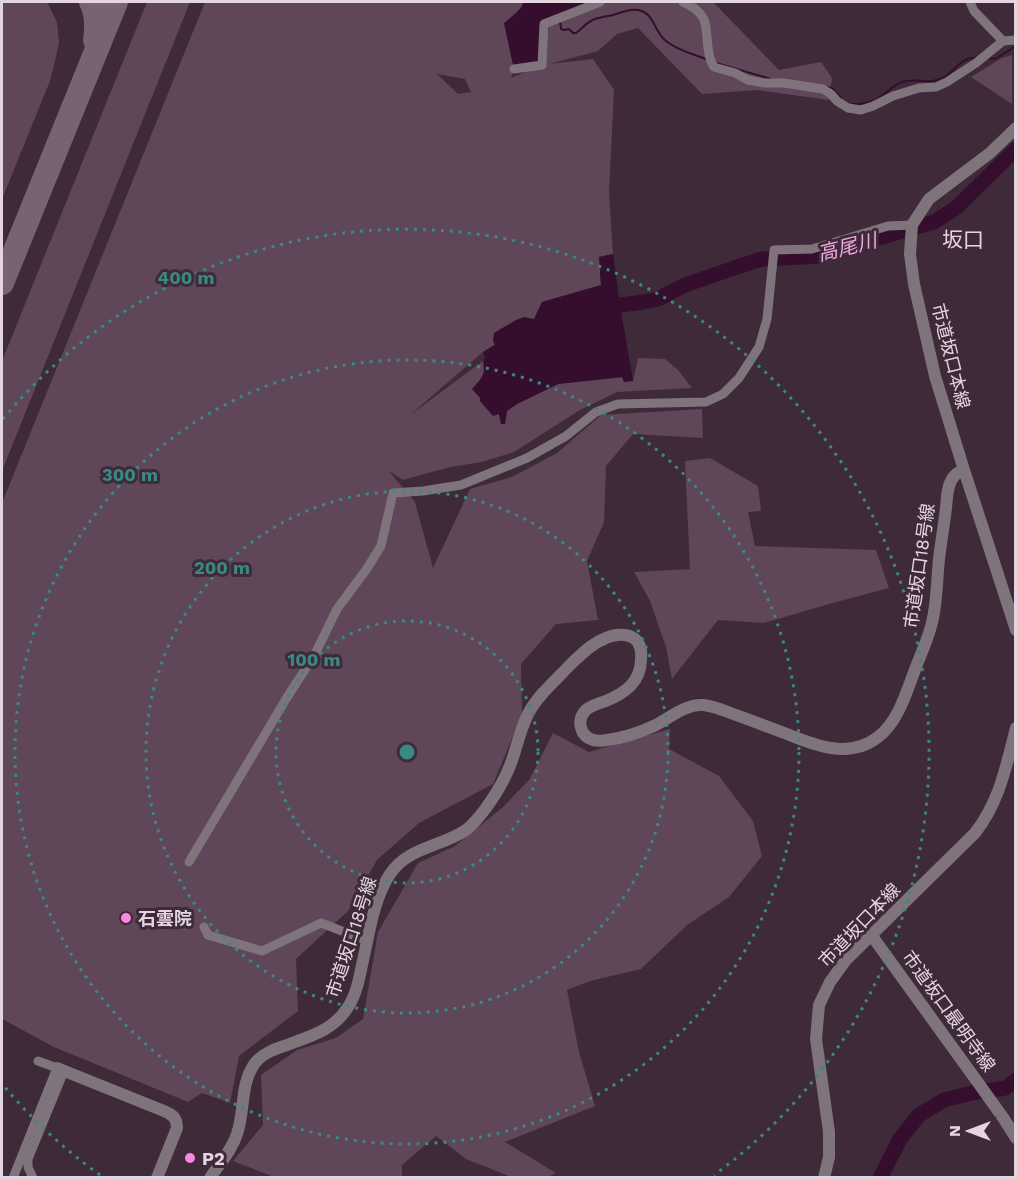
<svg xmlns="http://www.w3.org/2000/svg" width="1017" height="1179" font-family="'Work Sans','Noto Sans JP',sans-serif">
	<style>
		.green { fill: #604659; fill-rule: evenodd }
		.water { fill: #340e2c }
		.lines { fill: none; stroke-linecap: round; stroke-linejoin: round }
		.stream { stroke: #340e2c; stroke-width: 2 }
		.river { stroke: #340e2c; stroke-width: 15 }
		.taxiway { stroke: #766472; stroke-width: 24 }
		.minor { stroke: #7f747c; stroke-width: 9 }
		.tertiary { stroke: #7f747c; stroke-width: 12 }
		.ring { fill: none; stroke: #398985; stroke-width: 3; stroke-dasharray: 3 6 }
		.poi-dot { fill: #fc86e3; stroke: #3e2a39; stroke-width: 2 }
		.labels { text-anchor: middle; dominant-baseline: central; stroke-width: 6; stroke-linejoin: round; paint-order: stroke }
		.street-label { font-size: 18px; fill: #e3d6e0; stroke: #3e2a39 }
		.poi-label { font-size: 18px; font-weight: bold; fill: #e3d6e0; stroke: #3e2a39; text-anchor: start }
		.water-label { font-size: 20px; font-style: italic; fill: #eea9dd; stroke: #3e2a39 }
		.quarter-label { font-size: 21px; fill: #ebd0e4; stroke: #3e2a39 }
		.centre { fill: #398985; stroke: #3e2a39; stroke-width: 3 }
		.ring-label { font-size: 18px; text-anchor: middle; font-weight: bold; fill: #398985; stroke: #3e2a39; stroke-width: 6; stroke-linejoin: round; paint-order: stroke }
	</style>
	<rect width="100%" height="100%" fill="#3e2a39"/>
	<path class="green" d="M 2,2 L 47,2 L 57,22 L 59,42 L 55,61 L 50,81 L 2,199 Z
		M 147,2 L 190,2 L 2,471 L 2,361 Z
		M 205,2 L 523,2 L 521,8 L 504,23 L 514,69 L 511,78 L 542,65 L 550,22 L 593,4 L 607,2 L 713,2 L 779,70 L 821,62 L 832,78 L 829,100 L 757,90 L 702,94 L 638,28 L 617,34 L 598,51 L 549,64 L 593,59 L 614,90 L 609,192 L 613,254 L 599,257 L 601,285 L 542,302 L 534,320 L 483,352 L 410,415 L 483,361 L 484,373 L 481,379 L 499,414 L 501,424 L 505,424 L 507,411 L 517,404 L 558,384 L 623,377 L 633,381 L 638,358 L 665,359 L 678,370 L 692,388 L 617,392 L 580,410 L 514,452 L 482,462 L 450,467 L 403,480 L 389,471 L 415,502 L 433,568 L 470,489 L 512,477 L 557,453 L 601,415 L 702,409 L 703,438 L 633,434 L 606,466 L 604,522 L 587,561 L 598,620 L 556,624 L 521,664 L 522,715 L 493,784 L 419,823 L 377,860 L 348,911 L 296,959 L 298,1011 L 239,1056 L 230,1103 L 202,1093 L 188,1102 L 54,1047 L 2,1019 L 2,503 ZM 437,74 L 465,79 L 471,92 L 458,94 Z
		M 1012,55 L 1012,104 L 971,77 L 1002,58 Z
		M 710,458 L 758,486 L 761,511 L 748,512 L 755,546 L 876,550 L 889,588 L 829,604 L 764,623 L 718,620 L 672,679 L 666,647 L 650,601 L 634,572 L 690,569 L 685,461 Z
		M 670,729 L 669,749 L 719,776 L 753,821 L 762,856 L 729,897 L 687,925 L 641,969 L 590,981 L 567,990 L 579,1052 L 595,1106 L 505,1142 L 556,1173 L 548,1177 L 511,1177 L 466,1159 L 436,1136 L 402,1165 L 402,1177 L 274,1177 L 233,1161 L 263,1125 L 261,1075 L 297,1050 L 336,1038 L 363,1019 L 378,932 L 418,863 L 455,846 L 503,807 L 529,780 L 553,733 L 589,752 Z"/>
	<path class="water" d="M 524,2 L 600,2 L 544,24 L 542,65 L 514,69 L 504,23 C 513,17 520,11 524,2 Z
		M 613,254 L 620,305 L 633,381 L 624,382 L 622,377 L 558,384 L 517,404 L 507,411 L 505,424 L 501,424 L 499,414 L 493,416 L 480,401 L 480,398 L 472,389 C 478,382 485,376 484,367 C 484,358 482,365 485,357 L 483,352 L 495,345 L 493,341 L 494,333 L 516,320 L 524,317 L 534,319 L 542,302 L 601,285 L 599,257 Z"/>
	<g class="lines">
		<path class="stream" d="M 560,21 L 561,29 L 564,30 L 569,29 L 573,33 L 576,33 C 582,29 585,24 591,21 C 597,17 606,17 613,15 C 624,12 637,5 648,15 C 655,22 657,34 666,41 C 678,51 694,54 708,60
			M 988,58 L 995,59 L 1016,46
			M 716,63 L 771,79
			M 827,87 L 832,88 L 841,98
			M 853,104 C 864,105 876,101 884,94 C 889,91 894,85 900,83 C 915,76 929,87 946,76 C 956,69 963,56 977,58"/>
		<path class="river" d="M 620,305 L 644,302 L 658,299 L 685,285 L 737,267 L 762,259 L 821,256 L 895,233 L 934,222 L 956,208 L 1016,149
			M 880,1178 L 900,1139 L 919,1115 L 944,1100 L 972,1093 L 1005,1088 L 1016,1080"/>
		<path class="taxiway" d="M 91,2 C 97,14 97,27 95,40
			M 2,283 L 116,2"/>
		<path class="minor" d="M 683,2 C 690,5 697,9 702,16 C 710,27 704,53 714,67 L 735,73 L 748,80 L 764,83 L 784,83 L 823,89 L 831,94 L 837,101 L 848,108 L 861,110 L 873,106 L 893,96 L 919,88 L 936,87 L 947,82 L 976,63 L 1003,41 L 1016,40
			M 970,2 L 974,11 L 1003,41
			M 514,69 L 542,65 L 544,24 L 600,2
			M 189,862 L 286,699 L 315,654 L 337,609 L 366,570 L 381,546 L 393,493 L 423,491 L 461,485 L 527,458 L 566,436 L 596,412 L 618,404 L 706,402 L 723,394 L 739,378 L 759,347 L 767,319 L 774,250 L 812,249 L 888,226 L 912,225
			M 204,927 L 208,935 L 262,951 L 321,923 L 368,941
			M 13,1178 L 57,1068 L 38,1061
			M 33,1178 L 28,1167 L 28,1159 L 64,1071"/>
		<path class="tertiary" d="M 1016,128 L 990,153 L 929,199 L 912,225 L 910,254 L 914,284 L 935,376 L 964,470 L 1016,630
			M 872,936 L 979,1084 L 1004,1119 L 1016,1138
			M 57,1068 L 164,1111 C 173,1115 177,1118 177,1128 L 157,1178
			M 210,1178 C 220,1163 232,1150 237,1134 C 245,1111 240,1083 255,1063 C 263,1053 275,1049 287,1045 C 311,1036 334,1030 348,1007 C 356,995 359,980 362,965 C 369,935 373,900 390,874 C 408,847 441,847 466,830 C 474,824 480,816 486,808 C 496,794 505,780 511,763 C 517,747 520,730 528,714 C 538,695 556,680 571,664 C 582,654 592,643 606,638 C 614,634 627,633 635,639 C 640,643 642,652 641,659 C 641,682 625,693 606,701 C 599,703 591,706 586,710 C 576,720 580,736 593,740 C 598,741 602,741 607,740 C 624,738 641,732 656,725 C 671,717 686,704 703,705 C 715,706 727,712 739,716 C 755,722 771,728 787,734 C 816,746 850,759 878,737 C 899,721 907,690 916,667 C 922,651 930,635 933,618 C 937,599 937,579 939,559 C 941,542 944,525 946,508 C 947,498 947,487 952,479 C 956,473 957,473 964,470
			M 824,1178 L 829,1157 L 829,1132 L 816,1039 L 819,1005 L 830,982 L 846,960 L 975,833 C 1000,801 1006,766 1016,728"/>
	</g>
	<g class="ring">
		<circle cx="407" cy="752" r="131"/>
		<circle cx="407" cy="752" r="261"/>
		<circle cx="407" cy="752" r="392"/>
		<path d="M100 1175A523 523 0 0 1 3 1085M3 419A523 523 0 1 1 714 1175"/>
	</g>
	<g class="poi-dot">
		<circle cx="126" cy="918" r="6"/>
		<circle cx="190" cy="1158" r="6"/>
	</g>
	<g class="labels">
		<g class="street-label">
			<text transform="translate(951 356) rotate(76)">市道坂口本線</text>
			<text transform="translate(919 566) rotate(-82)">市道坂口18号線</text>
			<text transform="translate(859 925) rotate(-46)">市道坂口本線</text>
			<text transform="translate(351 937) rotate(-72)">市道坂口18号線</text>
			<text transform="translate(949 1011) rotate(54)">市道坂口最明寺線</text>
		</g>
		<g class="poi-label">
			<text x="138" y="918">石雲院</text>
			<text x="202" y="1158">P2</text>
		</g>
		<g class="water-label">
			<text transform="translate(847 247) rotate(-14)">高尾川</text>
		</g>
		<g class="quarter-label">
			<text x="963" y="239">坂口</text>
		</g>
	</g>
	<circle cx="407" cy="752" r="9" class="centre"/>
	<g class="ring-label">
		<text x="186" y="284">400 m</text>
		<text x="130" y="481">300 m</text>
		<text x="222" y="574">200 m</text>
		<text x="314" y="666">100 m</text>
	</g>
	<rect width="1017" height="1179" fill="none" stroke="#e3d6e0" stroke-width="6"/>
	<g transform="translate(969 1131) rotate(270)" stroke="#3e2a39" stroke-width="4.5" paint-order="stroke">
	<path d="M0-4.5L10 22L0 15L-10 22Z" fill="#e3d6e0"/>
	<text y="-9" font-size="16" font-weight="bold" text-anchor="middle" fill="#e3d6e0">N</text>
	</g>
</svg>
